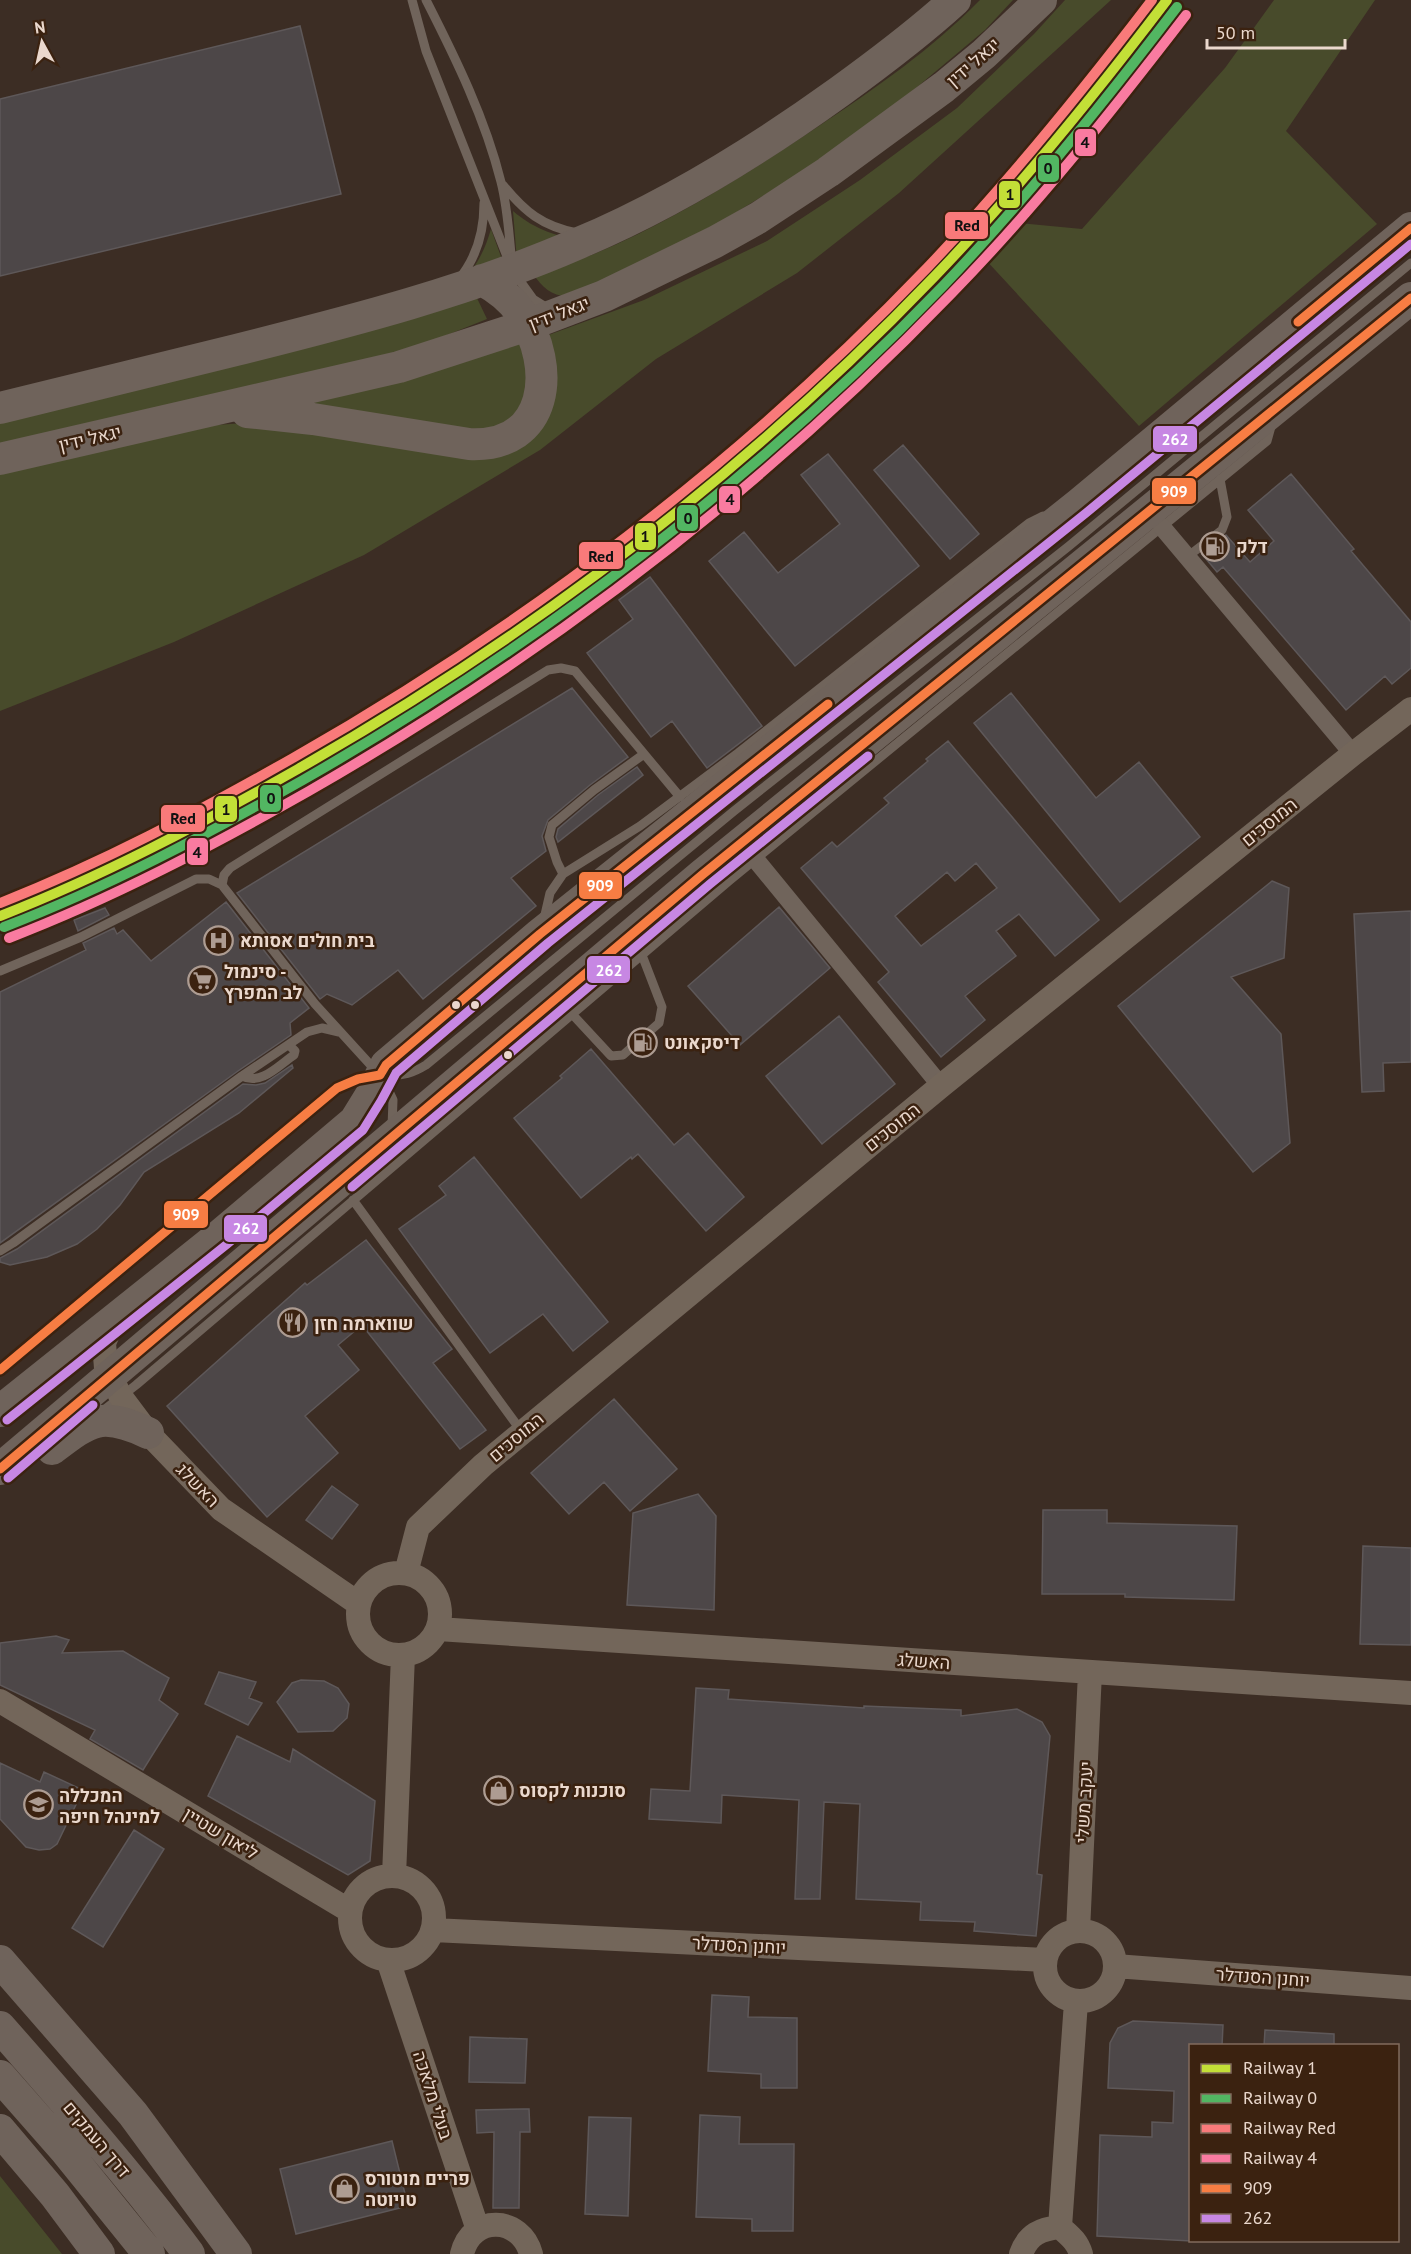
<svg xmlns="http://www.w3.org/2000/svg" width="1411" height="2254" font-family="'PT Sans',Heebo,sans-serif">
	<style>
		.green { fill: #484b2b }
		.building { fill: #4d4748; stroke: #5e5859; stroke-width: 1.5; fill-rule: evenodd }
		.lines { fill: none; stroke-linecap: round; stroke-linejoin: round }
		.lane { stroke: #70645b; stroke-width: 9 }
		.street { stroke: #70645b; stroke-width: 18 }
		.secondary { stroke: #73665a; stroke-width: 24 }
		.highway { stroke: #6f635b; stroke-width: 32 }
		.bus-1-casing { stroke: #3b2210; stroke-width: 14 }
		.bus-2-casing { stroke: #3b2210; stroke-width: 14 }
		.bus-1 { stroke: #f77d43; stroke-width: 9 }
		.bus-2 { stroke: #c787e3; stroke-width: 9 }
		.rail-1-casing { stroke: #3b2210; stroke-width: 15 }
		.rail-2-casing { stroke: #3b2210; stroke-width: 15 }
		.rail-3-casing { stroke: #3b2210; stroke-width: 15 }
		.rail-4-casing { stroke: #3b2210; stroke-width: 15 }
		.rail-1 { stroke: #c3df37; stroke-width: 10 }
		.rail-2 { stroke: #52b662; stroke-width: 10 }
		.rail-3 { stroke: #f97a7a; stroke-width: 10 }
		.rail-4 { stroke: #f97ba0; stroke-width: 10 }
		.bus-dot { fill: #ead8cd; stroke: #3b2210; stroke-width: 2 }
		.labels { text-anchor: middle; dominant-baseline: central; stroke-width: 5; stroke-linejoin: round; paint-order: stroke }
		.street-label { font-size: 18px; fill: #ead8cd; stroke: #3b2210 }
		.poi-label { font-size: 18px; font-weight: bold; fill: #ead8cd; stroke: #3b2210; text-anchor: start }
		.line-badge { stroke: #3b2210; stroke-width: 2 }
		.badge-label { font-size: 16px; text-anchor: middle; font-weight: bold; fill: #fff }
		.pale-badge-label { font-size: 16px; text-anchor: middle; font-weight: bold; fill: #111 }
	</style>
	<rect width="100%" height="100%" fill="#3c2d24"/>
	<path class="green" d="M 980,0 L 1013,0 L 985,30 L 898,103 L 802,172 L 686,243 L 570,296 C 552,297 543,288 533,274 C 553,267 575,262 594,254 C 673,221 747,174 819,126 C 876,88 932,49 980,0 Z
		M 1065,0 L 1111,0 L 899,193 L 797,273 L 656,359 L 540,450 L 364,555 L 174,642 L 0,711 L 0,473 L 201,426 L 261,422 L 516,445 L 543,337 L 644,300 L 767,241 L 860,180 L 957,108 L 1034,34 Z
		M 1274,0 L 1375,0 L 1286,131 L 1377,224 L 1139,426 L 984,258 L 1019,223 L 1082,229 L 1225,68 Z
		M 513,211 C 532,227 548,233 571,239 L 517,261 Z
		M 491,229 L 504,265 L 463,282 C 477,265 485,250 491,229 Z
		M 476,296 L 487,319 L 432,341 L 375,359 L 0,445 L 0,419 Z
		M 522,341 L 531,396 L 494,436 L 294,403 Z
		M 0,2176 L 62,2254 L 0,2254 Z"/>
	<path class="building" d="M 300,26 L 341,194 L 0,276 L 0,99 Z
		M 903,445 L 979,534 L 950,559 L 874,470 Z
		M 828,454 L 919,566 L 795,666 L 709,561 L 744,532 L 778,573 L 840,524 L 801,475 Z
		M 1291,474 L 1354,549 L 1351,551 L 1411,622 L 1411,668 L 1392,684 L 1385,676 L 1346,710 L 1223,567 L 1217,572 L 1202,554 L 1226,535 L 1250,562 L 1274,541 L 1248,510 Z
		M 650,577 L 762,726 L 707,768 L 672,721 L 651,737 L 587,653 L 633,619 L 619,600 Z
		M 572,688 L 628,757 L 590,785 L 548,820 L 542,836 L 546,851 L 511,878 L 536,906 L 423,999 L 398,970 L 352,1005 L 327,994 L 320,999 L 237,893 Z
		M 1011,693 L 1096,798 L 1139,762 L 1200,837 L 1120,902 L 974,723 Z
		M 948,741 L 1099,920 L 1055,956 L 1019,914 L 996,931 L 1016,956 L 965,996 L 985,1020 L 941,1057 L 878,982 L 889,972 L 801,868 L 832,842 L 837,847 L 889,803 L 884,798 L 928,761 L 926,759 ZM 976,863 L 997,888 L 921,946 L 895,916 L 947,872 L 955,881 Z
		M 637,767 L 643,775 L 558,842 L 556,837 L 558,829 L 598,795 Z
		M 1272,881 L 1289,888 L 1284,958 L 1231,977 L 1281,1034 L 1290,1143 L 1253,1172 L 1118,1006 Z
		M 226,902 L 309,1008 L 290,1023 L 291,1035 L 238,1071 L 0,1243 L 0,992 L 86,950 L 83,943 L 114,928 L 117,934 L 123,930 L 151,961 Z
		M 779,907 L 830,968 L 740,1045 L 688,986 Z
		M 105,908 L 109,915 L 78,931 L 74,920 Z
		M 1411,911 L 1411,1062 L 1383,1063 L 1384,1091 L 1362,1092 L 1354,914 Z
		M 839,1016 L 895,1084 L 822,1144 L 766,1076 Z
		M 591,1049 L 674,1145 L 688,1133 L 744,1197 L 706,1231 L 638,1154 L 632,1159 L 631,1157 L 581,1198 L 514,1118 L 562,1078 L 560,1076 Z
		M 292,1065 L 293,1068 L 239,1113 L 144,1172 L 120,1205 L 97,1229 L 77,1244 L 47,1257 L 10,1265 L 0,1262 L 0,1258 L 17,1249 L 243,1084 L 256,1085 L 265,1083 Z
		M 474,1157 L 608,1322 L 573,1351 L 543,1314 L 490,1353 L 399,1229 L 446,1195 L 439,1186 Z
		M 366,1240 L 452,1349 L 433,1363 L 486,1430 L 460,1449 L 362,1325 L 338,1345 L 359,1370 L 305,1416 L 338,1453 L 267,1517 L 167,1406 L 305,1283 L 307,1285 Z
		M 614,1399 L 677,1469 L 630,1511 L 604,1482 L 569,1514 L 531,1473 Z
		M 332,1486 L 358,1505 L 332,1539 L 306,1520 Z
		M 698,1494 L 716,1516 L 714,1610 L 627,1605 L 633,1513 Z
		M 1043,1510 L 1107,1510 L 1107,1523 L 1237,1526 L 1234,1600 L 1125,1597 L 1125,1594 L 1042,1594 Z
		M 1363,1546 L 1411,1548 L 1411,1645 L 1360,1644 Z
		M 56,1636 L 69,1640 L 62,1653 L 123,1651 L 169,1678 L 159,1700 L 178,1714 L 143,1770 L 90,1739 L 95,1730 L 0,1685 L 0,1643 Z
		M 219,1672 L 256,1682 L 249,1698 L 262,1703 L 248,1725 L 205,1704 Z
		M 301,1680 L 324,1681 L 338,1688 L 349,1704 L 347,1718 L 333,1731 L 298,1732 L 277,1702 L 292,1683 Z
		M 696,1688 L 729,1690 L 728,1699 L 864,1708 L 864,1706 L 961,1710 L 961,1716 L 1017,1709 L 1042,1722 L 1050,1736 L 1037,1874 L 1042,1875 L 1036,1936 L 974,1931 L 975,1922 L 920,1920 L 921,1902 L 856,1899 L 860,1804 L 824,1802 L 820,1899 L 795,1899 L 799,1800 L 722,1795 L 721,1823 L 649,1819 L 651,1789 L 690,1791 Z
		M 237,1736 L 290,1762 L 293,1749 L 375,1801 L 370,1861 L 348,1875 L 208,1796 Z
		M 0,1763 L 40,1782 L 44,1772 L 83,1790 L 57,1844 L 50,1849 L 39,1850 L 26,1847 L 0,1819 Z
		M 134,1830 L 164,1849 L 103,1947 L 72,1928 Z
		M 712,1995 L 749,1997 L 748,2017 L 797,2018 L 797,2088 L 761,2088 L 761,2074 L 708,2071 Z
		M 1133,2021 L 1223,2025 L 1222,2046 L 1191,2046 L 1191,2241 L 1097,2236 L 1100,2135 L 1152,2137 L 1152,2122 L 1173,2123 L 1174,2091 L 1108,2088 L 1110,2043 L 1118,2028 Z
		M 1265,2030 L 1334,2034 L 1334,2046 L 1264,2046 Z
		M 470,2037 L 527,2039 L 525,2083 L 469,2082 Z
		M 524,2109 L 529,2109 L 530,2132 L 520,2132 L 519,2208 L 493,2208 L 494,2132 L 477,2133 L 476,2110 Z
		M 700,2115 L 740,2117 L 739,2144 L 794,2144 L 793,2231 L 752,2231 L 752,2219 L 696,2217 Z
		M 589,2117 L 631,2118 L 628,2216 L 585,2214 Z
		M 392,2141 L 408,2206 L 296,2234 L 280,2169 Z"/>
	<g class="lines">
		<path class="lane" d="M 412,0 L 426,51 L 508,259
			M 426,0 C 456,59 485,118 501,182 C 508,209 509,237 512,264
			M 503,185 C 525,212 542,226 577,233
			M 515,274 L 533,299 L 549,309
			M 459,279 C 477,257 484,232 484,203
			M 1187,557 L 1222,530 L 1227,517 L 1220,479
			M 563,874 L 557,862 L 549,837 L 552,825 L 594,790 L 644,754
			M 544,919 L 550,893 L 563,874 L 640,826 L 738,753 L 1029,523 L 1043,516
			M 0,971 L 81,937 L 196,879 L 209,879 L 222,885
			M 572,1014 L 611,1056 L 623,1055 L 659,1023 L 662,1007 L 642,955
			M 377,1072 L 315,1004 L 222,885 L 224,875 L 230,868 L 548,670 L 561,668 L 575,671 L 680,797
			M 387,1075 C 403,1076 413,1073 426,1065 L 734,811 L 1069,546 L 1411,263
			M 242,1076 C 261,1086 279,1065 294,1055 L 295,1051 L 289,1045
			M 385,1083 L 393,1100 L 392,1127
			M 353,1200 L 522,1432
			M 0,1251 L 13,1243 L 242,1076 L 307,1032 L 322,1028 L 339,1032
			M 0,1370 L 337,1088 L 351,1081 L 374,1076
			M 100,1413 L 136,1385 L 730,880 L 1267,441 L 1272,423"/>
		<path class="street" d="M 1162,527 L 1353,754
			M 756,860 L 941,1086"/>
		<path class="secondary" d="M 114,1320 L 104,1343 L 106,1368 L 121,1397 L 148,1433 L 221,1509 L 359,1604
			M358 1614a41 41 0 1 1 82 0a41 41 0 1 1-82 0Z
			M 406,1573 L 418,1527 L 483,1465 L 941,1086 L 1353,754 L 1411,709
			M 438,1629 L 1411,1693
			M 0,1701 L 350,1911
			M 394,1876 L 403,1655
			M350 1918a42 42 0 1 1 84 0a42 42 0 1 1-84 0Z
			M 433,1930 L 1045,1960
			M1045 1966a35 35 0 1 1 70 0a35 35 0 1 1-70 0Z
			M 1078,1931 L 1090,1672
			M 388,1960 L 478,2230
			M 1115,1966 L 1411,1988
			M 1060,2227 L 1076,2002
			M 462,2254 C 471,2214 521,2216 531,2254
			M 1021,2254 C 1028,2234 1041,2229 1060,2227 C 1070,2236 1077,2241 1081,2254"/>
		<path class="highway" d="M 0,408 C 79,389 157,369 236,350 C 352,321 469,291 579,243 C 672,204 757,151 839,92 C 879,63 919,33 955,0
			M 247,412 L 313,419 L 469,444 C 549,448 557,367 521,313 C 511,299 497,288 482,280
			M 0,459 L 399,367 L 528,325 L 604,296 L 715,242 L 758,218 L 828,172 L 944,87 L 984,54 L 1041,0
			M 0,1411 L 219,1236 L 355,1121 L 371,1095 L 386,1065 L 540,934 L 1079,504 L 1411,228
			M 52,1449 C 90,1420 101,1411 148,1433
			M 0,1469 L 702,875 L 1411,298
			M 0,1961 L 133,2114 L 236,2254
			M 0,2027 C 65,2101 130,2175 189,2254
			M 0,2076 L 65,2150 L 149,2254
			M 0,2130 L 55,2195 L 99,2254"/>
		<defs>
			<path id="bus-1" d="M 1298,322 L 1411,228
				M 380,1075 L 386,1065 L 540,934 L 828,704
				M 0,1370 L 337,1088 L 358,1079 L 380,1075
				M 0,1469 L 702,875 L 1411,298"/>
			<path id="bus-2" d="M 352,1187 L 710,884 L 868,756
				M 7,1420 L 226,1245 L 363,1130 L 381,1101 L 396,1073 L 548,943 L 1086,513 L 1411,244
				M 8,1478 L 93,1405"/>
		</defs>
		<use href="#bus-1" class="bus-1-casing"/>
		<use href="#bus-2" class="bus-2-casing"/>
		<use href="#bus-1" class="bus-1"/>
		<use href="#bus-2" class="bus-2"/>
		<defs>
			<path id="rail-1" d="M 0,916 C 103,876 201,824 298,769 C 531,636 748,471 934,277 C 1018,190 1094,96 1167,0"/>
			<path id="rail-2" d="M 4,927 C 108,887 206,835 303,780 C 537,646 756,480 943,286 C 1027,198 1103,104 1177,7"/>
			<path id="rail-3" d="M 0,903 C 102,863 198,812 293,758 C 525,626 742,461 927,268 C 1008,183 1081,93 1152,0"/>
			<path id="rail-4" d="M 9,938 C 113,898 212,846 309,791 C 544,656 763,489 951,294 C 1036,207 1112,111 1186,15"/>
		</defs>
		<use href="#rail-1" class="rail-1-casing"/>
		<use href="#rail-2" class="rail-2-casing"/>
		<use href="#rail-3" class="rail-3-casing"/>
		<use href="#rail-4" class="rail-4-casing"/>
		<use href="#rail-1" class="rail-1"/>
		<use href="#rail-2" class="rail-2"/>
		<use href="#rail-3" class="rail-3"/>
		<use href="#rail-4" class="rail-4"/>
	</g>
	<defs>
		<symbol id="fuel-ring" viewBox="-11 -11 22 22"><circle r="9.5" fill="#3b2210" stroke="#ad9c92" stroke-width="1.5"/><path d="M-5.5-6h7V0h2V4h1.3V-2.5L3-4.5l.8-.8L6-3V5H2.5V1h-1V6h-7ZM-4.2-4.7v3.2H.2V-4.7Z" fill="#ad9c92"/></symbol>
		<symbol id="hospital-ring" viewBox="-11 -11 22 22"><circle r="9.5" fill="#3b2210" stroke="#ad9c92" stroke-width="1.5"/><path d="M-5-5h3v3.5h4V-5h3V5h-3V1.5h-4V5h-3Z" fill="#ad9c92"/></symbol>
		<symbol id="supermarket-ring" viewBox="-11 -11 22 22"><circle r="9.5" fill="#3b2210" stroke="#ad9c92" stroke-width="1.5"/><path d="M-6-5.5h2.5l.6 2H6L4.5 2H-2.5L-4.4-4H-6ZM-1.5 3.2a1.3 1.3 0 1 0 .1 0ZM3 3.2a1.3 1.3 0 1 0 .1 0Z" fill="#ad9c92"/></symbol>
		<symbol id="restaurant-ring" viewBox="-11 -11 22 22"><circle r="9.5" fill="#3b2210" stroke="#ad9c92" stroke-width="1.5"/><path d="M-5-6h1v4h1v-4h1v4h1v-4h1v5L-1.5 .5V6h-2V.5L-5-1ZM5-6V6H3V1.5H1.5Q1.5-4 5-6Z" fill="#ad9c92"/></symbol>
		<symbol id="shop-ring" viewBox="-11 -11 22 22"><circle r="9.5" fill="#3b2210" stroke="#ad9c92" stroke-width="1.5"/><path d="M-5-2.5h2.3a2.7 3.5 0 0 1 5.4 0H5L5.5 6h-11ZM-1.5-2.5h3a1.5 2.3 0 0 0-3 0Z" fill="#ad9c92"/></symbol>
		<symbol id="university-ring" viewBox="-11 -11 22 22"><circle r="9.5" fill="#3b2210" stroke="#ad9c92" stroke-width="1.5"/><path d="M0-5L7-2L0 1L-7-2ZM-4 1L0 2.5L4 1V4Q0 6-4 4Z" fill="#ad9c92"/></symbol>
	</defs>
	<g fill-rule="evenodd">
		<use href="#fuel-ring" x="1198" y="530" width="33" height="33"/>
		<use href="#hospital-ring" x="202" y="924" width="33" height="33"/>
		<use href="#supermarket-ring" x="186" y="964" width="33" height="33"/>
		<use href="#fuel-ring" x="626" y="1026" width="33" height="33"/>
		<use href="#restaurant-ring" x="276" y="1306" width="33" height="33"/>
		<use href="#shop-ring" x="482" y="1774" width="33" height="33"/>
		<use href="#university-ring" x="22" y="1788" width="33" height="33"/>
		<use href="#shop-ring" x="328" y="2172" width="33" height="33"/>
	</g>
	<g class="bus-dot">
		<circle cx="456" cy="1005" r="5"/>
		<circle cx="475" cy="1005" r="5"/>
		<circle cx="508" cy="1055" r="5"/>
	</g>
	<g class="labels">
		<g class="street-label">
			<text transform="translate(973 62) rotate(-41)">יגאל ידין</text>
			<text transform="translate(559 313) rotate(-21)">יגאל ידין</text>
			<text transform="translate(90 438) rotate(-13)">יגאל ידין</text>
			<text transform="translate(1269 822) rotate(-39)">המוסכים</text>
			<text transform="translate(892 1127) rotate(-39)">המוסכים</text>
			<text transform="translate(516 1437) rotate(-40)">המוסכים</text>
			<text transform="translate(198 1485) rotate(46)">האשלג</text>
			<text transform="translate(924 1661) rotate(4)">האשלג</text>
			<text transform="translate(1084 1802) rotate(-87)">יעקב משלי</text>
			<text transform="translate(221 1833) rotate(31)">ליאון שטיין</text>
			<text transform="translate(739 1945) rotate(3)">יוחנן הסנדלר</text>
			<text transform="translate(1263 1977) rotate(4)">יוחנן הסנדלר</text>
			<text transform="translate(433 2095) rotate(72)">בעלי מלאכה</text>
			<text transform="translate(97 2139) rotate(50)">דרך העמקים</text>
		</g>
		<g class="poi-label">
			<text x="1236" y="546">דלק</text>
			<text x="240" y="940">בית חולים אסותא</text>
			<text x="224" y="971">סינמול -<tspan x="224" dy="21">לב המפרץ</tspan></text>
			<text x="664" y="1042">דיסקאונט</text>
			<text x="314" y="1323">שווארמה חזן</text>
			<text x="519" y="1790">סוכנות לקסוס</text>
			<text x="59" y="1795">המכללה<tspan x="59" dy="21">למינהל חיפה</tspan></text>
			<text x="365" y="2178">פריים מוטורס<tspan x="365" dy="21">טויוטה</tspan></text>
		</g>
	</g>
	<g class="line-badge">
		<rect x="1074" y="128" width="23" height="29" rx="6" fill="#f97ba0"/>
		<rect x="1037" y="154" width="23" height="29" rx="6" fill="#52b662"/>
		<rect x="998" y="180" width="23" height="29" rx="6" fill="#c3df37"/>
		<rect x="944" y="211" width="45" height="29" rx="6" fill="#f97a7a"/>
		<rect x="1152" y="425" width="46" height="28" rx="6" fill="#c787e3"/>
		<rect x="1151" y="477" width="46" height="28" rx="6" fill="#f77d43"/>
		<rect x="718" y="485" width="23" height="29" rx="6" fill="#f97ba0"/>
		<rect x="676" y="504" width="23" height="28" rx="6" fill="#52b662"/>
		<rect x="634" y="522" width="23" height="29" rx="6" fill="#c3df37"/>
		<rect x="578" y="541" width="46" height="29" rx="6" fill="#f97a7a"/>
		<rect x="259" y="784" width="23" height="29" rx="6" fill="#52b662"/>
		<rect x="214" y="795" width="24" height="28" rx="6" fill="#c3df37"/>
		<rect x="160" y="804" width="46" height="29" rx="6" fill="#f97a7a"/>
		<rect x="186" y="837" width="23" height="29" rx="6" fill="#f97ba0"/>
		<rect x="578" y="871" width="45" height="29" rx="6" fill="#f77d43"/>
		<rect x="586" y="955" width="45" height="29" rx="6" fill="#c787e3"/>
		<rect x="163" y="1200" width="46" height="29" rx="6" fill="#f77d43"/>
		<rect x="223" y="1214" width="45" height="29" rx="6" fill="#c787e3"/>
	</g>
	<g class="badge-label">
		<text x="1175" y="445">262</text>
		<text x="1174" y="497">909</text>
		<text x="600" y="891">909</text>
		<text x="609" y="976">262</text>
		<text x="186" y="1220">909</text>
		<text x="246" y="1234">262</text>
	</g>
	<g class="pale-badge-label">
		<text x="1085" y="148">4</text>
		<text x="1048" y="174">0</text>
		<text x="1010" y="200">1</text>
		<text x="967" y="231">Red</text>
		<text x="730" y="505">4</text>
		<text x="688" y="524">0</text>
		<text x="645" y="542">1</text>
		<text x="601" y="562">Red</text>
		<text x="271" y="804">0</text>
		<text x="226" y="815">1</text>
		<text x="183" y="824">Red</text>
		<text x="197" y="858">4</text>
	</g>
	<rect x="1189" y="2044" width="210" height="198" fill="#3b2210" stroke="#816b5c" stroke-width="1.5"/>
	<rect x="1201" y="2064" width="30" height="9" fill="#c3df37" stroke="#816b5c" stroke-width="1.5"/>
	<text x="1243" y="2074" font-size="18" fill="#ead8cd">Railway 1</text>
	<rect x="1201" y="2094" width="30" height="9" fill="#52b662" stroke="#816b5c" stroke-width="1.5"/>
	<text x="1243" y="2104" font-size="18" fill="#ead8cd">Railway 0</text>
	<rect x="1201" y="2124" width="30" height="9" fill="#f97a7a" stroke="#816b5c" stroke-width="1.5"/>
	<text x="1243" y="2134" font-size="18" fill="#ead8cd">Railway Red</text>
	<rect x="1201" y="2154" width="30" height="9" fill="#f97ba0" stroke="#816b5c" stroke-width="1.5"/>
	<text x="1243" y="2164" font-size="18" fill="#ead8cd">Railway 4</text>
	<rect x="1201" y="2184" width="30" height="9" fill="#f77d43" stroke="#816b5c" stroke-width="1.5"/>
	<text x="1243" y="2194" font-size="18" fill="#ead8cd">909</text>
	<rect x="1201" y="2214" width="30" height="9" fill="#c787e3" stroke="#816b5c" stroke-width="1.5"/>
	<text x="1243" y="2224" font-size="18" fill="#ead8cd">262</text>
	<g transform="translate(42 42) rotate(352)" stroke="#3b2210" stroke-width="4.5" paint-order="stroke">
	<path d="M0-4.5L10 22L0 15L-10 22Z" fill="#ead8cd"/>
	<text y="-9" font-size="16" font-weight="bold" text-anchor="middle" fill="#ead8cd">N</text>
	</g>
	<path d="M1207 39v9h138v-9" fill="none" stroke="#ead8cd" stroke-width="3"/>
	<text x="1216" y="39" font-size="18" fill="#ead8cd" stroke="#3b2210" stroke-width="4.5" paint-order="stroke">50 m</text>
</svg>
